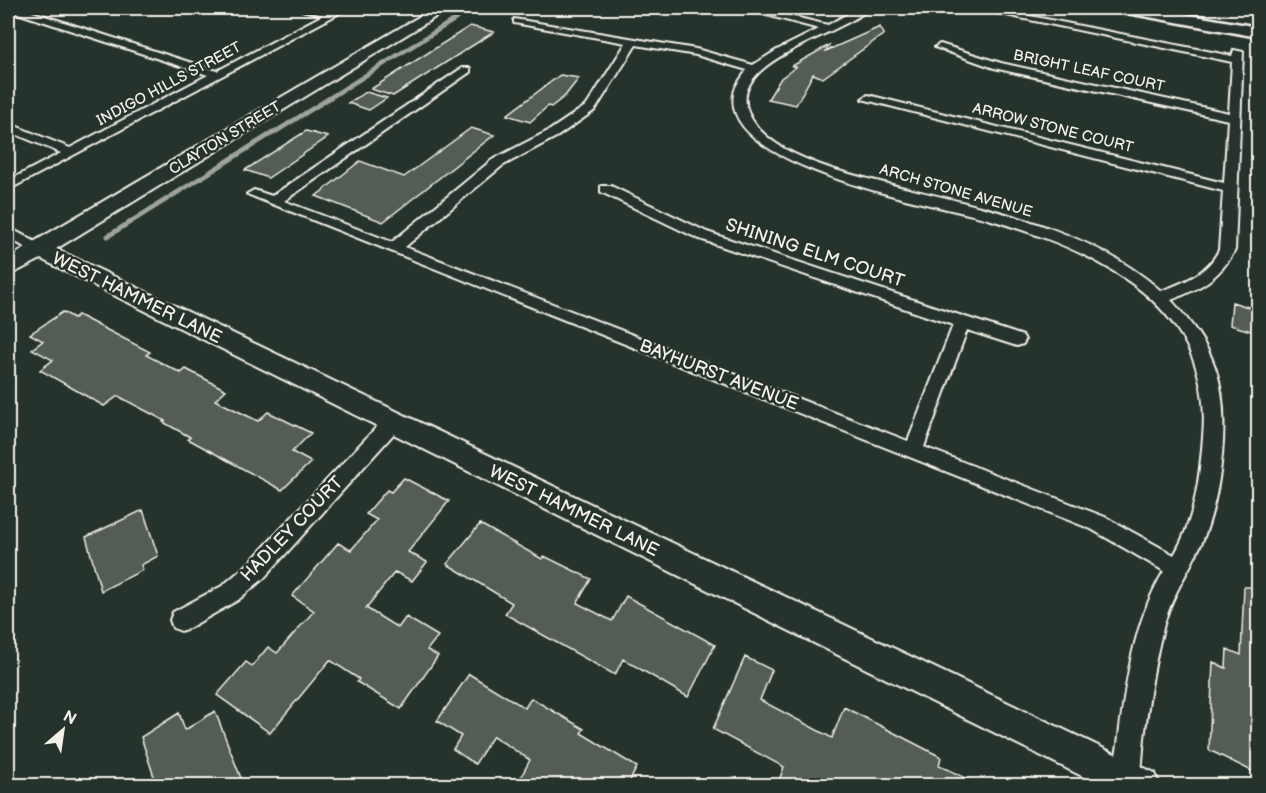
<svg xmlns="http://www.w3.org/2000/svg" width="1266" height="793" font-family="'Balsamiq Sans',sans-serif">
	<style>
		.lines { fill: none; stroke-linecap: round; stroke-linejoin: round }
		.stream-far1 { stroke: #9fa39b; stroke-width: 4.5 }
		.stream { stroke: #9fa39b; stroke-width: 5 }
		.building { fill: #525c55; stroke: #f4f1e8; stroke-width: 1.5 }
		.street-casing { stroke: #f4f1e8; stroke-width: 4 }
		.secondary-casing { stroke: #f4f1e8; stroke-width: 4 }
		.primary-casing { stroke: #f4f1e8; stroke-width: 5 }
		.street { fill: #26332d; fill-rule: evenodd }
		.secondary { fill: #26332d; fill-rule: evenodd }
		.primary { fill: #26332d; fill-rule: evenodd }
		.labels { text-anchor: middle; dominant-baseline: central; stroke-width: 5; stroke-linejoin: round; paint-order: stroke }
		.far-street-label { font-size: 15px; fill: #f4f1e8; stroke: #26332d }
		.street-label { font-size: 18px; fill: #f4f1e8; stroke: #26332d }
	</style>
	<rect width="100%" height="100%" fill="#26332d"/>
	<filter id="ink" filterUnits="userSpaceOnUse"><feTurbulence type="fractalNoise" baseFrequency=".0167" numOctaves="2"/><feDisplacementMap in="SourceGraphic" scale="12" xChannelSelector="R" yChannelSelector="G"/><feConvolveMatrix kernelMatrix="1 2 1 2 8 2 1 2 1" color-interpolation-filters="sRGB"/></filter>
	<g filter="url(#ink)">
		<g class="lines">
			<path class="stream-far1" d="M 272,134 L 473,8"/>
			<path class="stream" d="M 108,236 L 274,132"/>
		</g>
		<path class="building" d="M 470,26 L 494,32 L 393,96 L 371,89 Z
			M 880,27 L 884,34 L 823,78 L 813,74 L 796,105 L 768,99 L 781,78 L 796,67 L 792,66 L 829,45 L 826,51 Z
			M 560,75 L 579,78 L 565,96 L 551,107 L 548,106 L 530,122 L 507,115 Z
			M 366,92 L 387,98 L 369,110 L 348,103 Z
			M 471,128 L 494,135 L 383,222 L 316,196 L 360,161 L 404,177 Z
			M 306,131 L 328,137 L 268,178 L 245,170 Z
			M 1232,302 L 1258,310 L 1258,333 L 1230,325 Z
			M 63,312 L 74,318 L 78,315 L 150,352 L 146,355 L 181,373 L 186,369 L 226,390 L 215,400 L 258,421 L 268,412 L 311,433 L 292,452 L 311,462 L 282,490 L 188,439 L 190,437 L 163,422 L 165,421 L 118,396 L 104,406 L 40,370 L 53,360 L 32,349 L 43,341 L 30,334 Z
			M 404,478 L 449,501 L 408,552 L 427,562 L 412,581 L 395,572 L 366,608 L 398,628 L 406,617 L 438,636 L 427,650 L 438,656 L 401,709 L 357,682 L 359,679 L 330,660 L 270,733 L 217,695 L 246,662 L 252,666 L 268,647 L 277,653 L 314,611 L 292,596 L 338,543 L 351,550 L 377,520 L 366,514 L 387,490 L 391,492 Z
			M 143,510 L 158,556 L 141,565 L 143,570 L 101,591 L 86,537 Z
			M 480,524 L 542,559 L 544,556 L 591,579 L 577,603 L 612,621 L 626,596 L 715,645 L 688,697 L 623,659 L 615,675 L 505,614 L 512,603 L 447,564 Z
			M 1244,587 L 1258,587 L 1258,774 L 1209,750 L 1213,662 L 1226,668 L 1227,649 L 1241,655 Z
			M 745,657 L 772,670 L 760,700 L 832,738 L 844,707 L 941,757 L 939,765 L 982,786 L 777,786 L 784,767 L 713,729 Z
			M 469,674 L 525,708 L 531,698 L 584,729 L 581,733 L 637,767 L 627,786 L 516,786 L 530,760 L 493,736 L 475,764 L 453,749 L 461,736 L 437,721 Z
			M 215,711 L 244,786 L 157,786 L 141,737 L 179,713 L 185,730 Z"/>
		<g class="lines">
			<defs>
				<path id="street" d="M 8,8 L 20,8 L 217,71 L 323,15 L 302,10 L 301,8 L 331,11 L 337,8 L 349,8 L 8,190 L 8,181 L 61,153 L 8,131 L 8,123 L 70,148 L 208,75 L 8,10 Z
					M 740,8 L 757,8 L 828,25 L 858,8 L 869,8 C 842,36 724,60 749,114 C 763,144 803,159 832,169 C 938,201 1076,215 1161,291 C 1185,282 1207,274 1219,250 L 1223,191 L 862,99 L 868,95 L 1224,183 L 1228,120 L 994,68 L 935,47 L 940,44 L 1001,63 L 1229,113 L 1232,62 L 972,8 L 990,8 L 1232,56 L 1234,50 L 1243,52 L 1235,250 C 1220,278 1199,289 1171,300 C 1189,320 1206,341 1215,367 C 1232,414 1221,496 1202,542 C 1190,570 1172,594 1164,624 C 1155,659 1149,695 1145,731 C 1142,749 1143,769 1138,786 L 1114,786 C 1112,773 1116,757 1118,744 C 1125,687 1133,622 1164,571 L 1091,529 L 247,194 L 254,190 L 272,196 L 462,68 L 470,68 L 470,72 L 284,201 L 392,242 L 492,160 L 550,130 L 587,105 L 626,43 L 514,23 L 514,19 L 696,49 L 753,65 L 777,50 L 819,29 ZM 636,45 L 696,55 L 747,70 C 742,78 735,85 734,94 C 720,168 938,205 988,219 C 1030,232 1072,246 1110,269 C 1174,307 1210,360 1203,437 C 1200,476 1195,520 1174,555 L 1105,517 L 924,447 L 967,330 L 1017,346 L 1023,344 L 1025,340 L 1023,336 L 707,232 L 611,186 L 601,186 L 601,192 L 697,238 L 953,325 L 908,441 L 405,247 L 502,166 L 558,136 L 595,110 Z
					M 8,227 L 43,246 L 45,249 L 38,254 L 8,238 Z
					M 392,416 L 399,418 L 401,423 L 399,428 L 264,578 L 238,600 L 189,628 L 181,631 L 173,628 L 170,620 L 173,612 L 222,586 L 248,564 L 385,418 Z"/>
				<path id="secondary" d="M 434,8 L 450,8 L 56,249 L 1155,773 L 1160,786 L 1102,786 L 41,259 L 8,276 L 8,260 L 30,244 Z"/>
				<path id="primary" d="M 1119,8 L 1151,8 L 1258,27 L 1258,37 L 1127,13 Z"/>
			</defs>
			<use href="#street" class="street-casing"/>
			<use href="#secondary" class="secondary-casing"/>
			<use href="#primary" class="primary-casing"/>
			<use href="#street" class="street"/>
			<use href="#secondary" class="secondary"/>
			<use href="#primary" class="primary"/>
		</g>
	</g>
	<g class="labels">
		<g class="far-street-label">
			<text transform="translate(1089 71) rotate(12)">BRIGHT LEAF COURT</text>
			<text transform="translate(169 84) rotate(-28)">INDIGO HILLS STREET</text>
			<text transform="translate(1053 128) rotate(14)">ARROW STONE COURT</text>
			<text transform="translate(225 138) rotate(-31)">CLAYTON STREET</text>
			<text transform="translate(956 191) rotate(16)">ARCH STONE AVENUE</text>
		</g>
		<g class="street-label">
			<text transform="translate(815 253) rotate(18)">SHINING ELM COURT</text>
			<text transform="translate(137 298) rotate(26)">WEST HAMMER LANE</text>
			<text transform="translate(719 375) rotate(21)">BAYHURST AVENUE</text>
			<text transform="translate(574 511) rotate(26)">WEST HAMMER LANE</text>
			<text transform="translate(292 529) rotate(-46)">HADLEY COURT</text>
		</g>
	</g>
	<rect width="1266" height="793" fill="none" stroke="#26332d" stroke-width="30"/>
	<rect x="15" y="15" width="1236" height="763" fill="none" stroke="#f4f1e8" stroke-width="2" filter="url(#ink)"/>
	<g transform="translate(63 730) rotate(29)" stroke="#26332d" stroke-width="4.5" paint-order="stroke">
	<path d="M0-4.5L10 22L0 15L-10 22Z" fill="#f4f1e8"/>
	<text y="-9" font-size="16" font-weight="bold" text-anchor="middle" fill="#f4f1e8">N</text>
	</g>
</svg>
